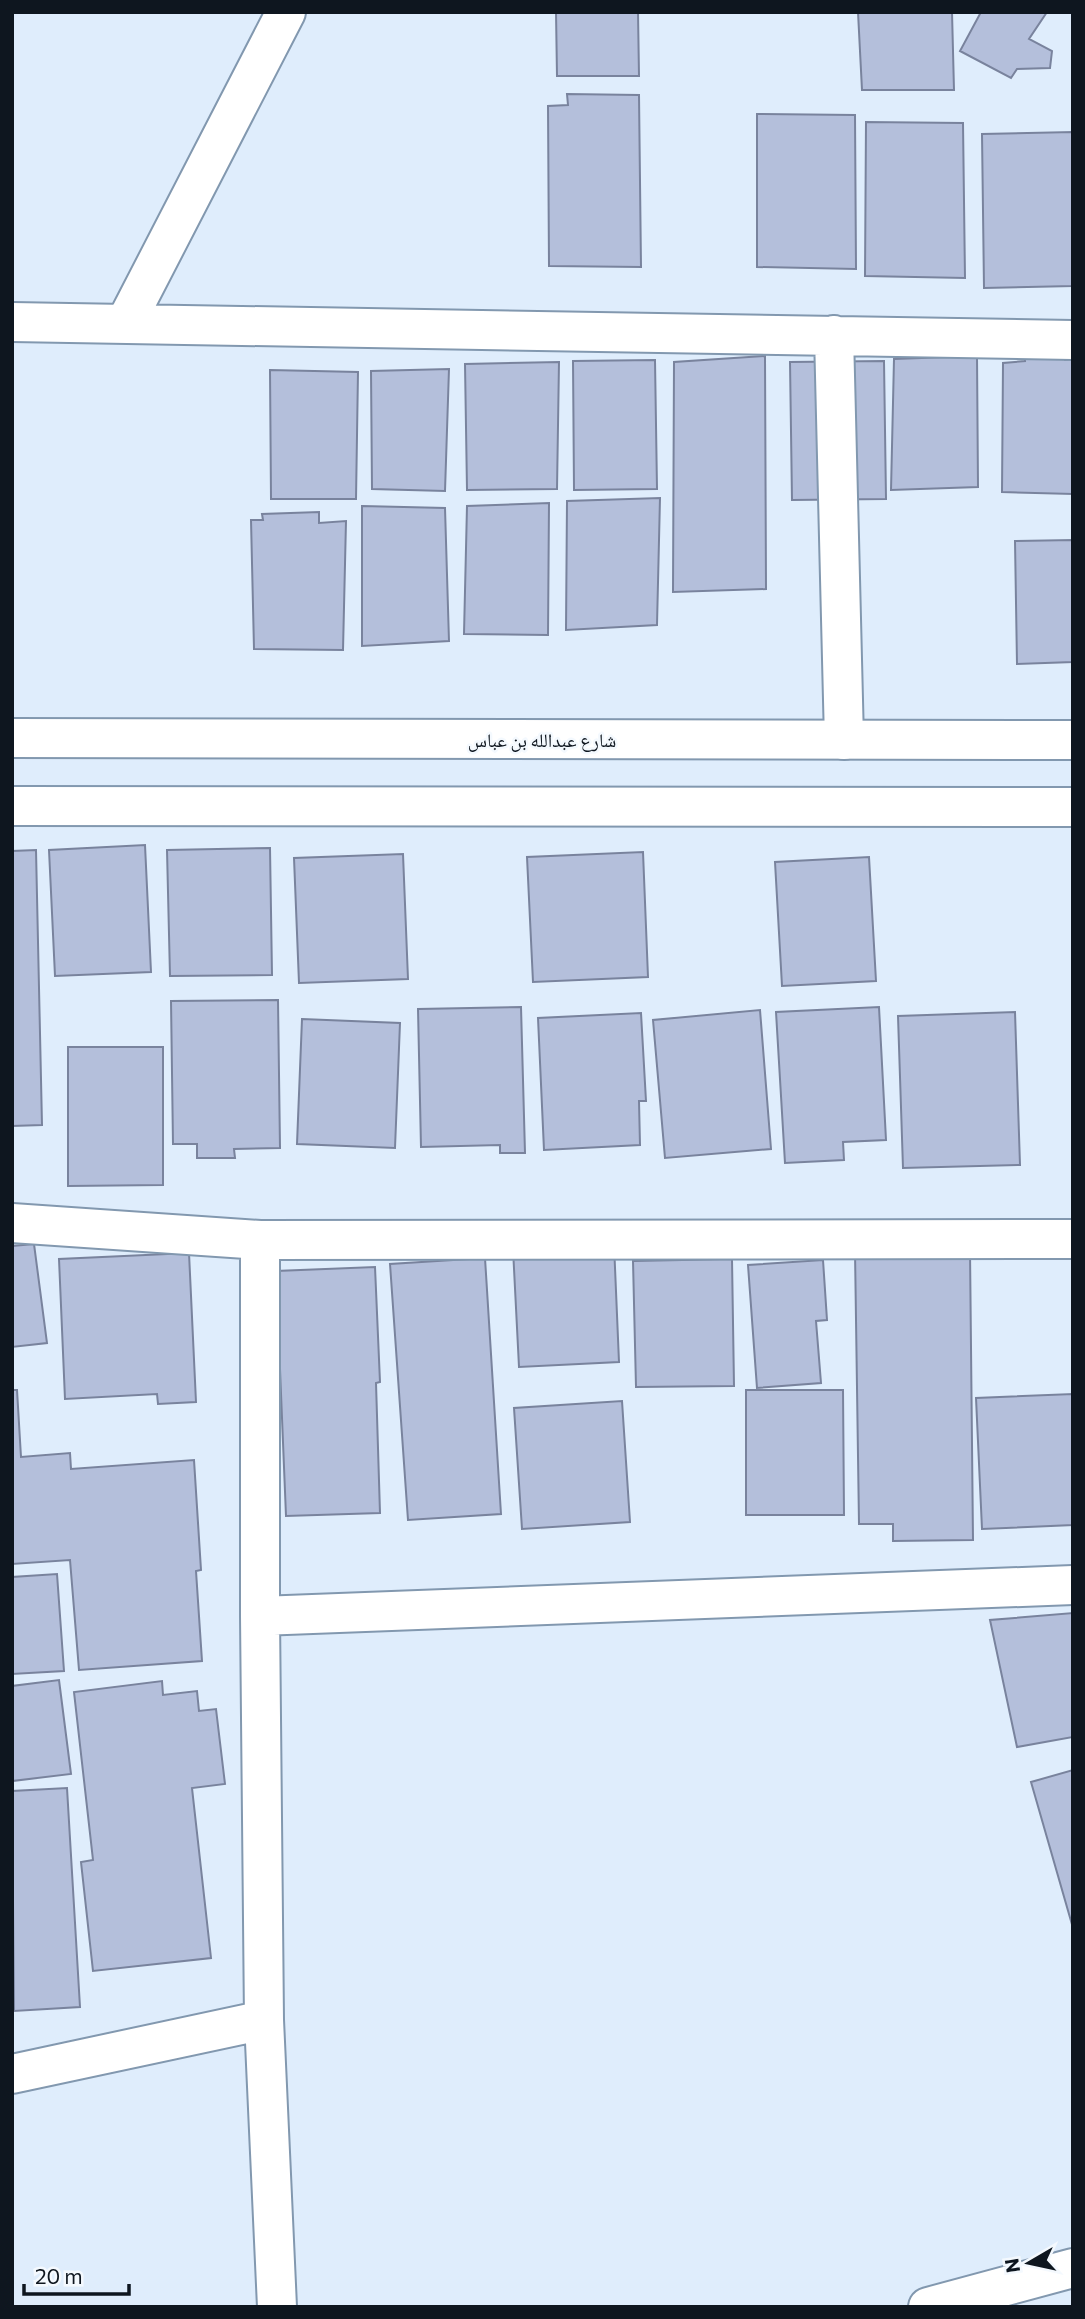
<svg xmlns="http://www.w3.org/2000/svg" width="1085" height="2319" font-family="Commissioner,'Noto Naskh Arabic',sans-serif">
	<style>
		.building { fill: #b4bfdb; stroke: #79839d; stroke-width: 2 }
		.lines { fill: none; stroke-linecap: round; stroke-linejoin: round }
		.street-casing { stroke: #8298af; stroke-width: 42 }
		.secondary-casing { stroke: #8298af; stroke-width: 42 }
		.primary-casing { stroke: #8298af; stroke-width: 42 }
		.street { stroke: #fff; stroke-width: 38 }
		.secondary { stroke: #fff; stroke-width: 38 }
		.primary { stroke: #fff; stroke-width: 38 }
		.labels { text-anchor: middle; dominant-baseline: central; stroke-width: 5; stroke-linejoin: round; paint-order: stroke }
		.street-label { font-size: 19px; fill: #0e161f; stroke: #f4f9fe }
	</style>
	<rect width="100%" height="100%" fill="#dfedfc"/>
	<path class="building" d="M 556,12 L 638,12 L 639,76 L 557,76 Z
		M 858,12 L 952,12 L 954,90 L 862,90 Z
		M 981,12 L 1047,12 L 1029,39 L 1052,51 L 1050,68 L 1017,69 L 1011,78 L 960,51 Z
		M 567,94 L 639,95 L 641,267 L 549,266 L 548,106 L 568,105 Z
		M 757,114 L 855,115 L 856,269 L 757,267 Z
		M 866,122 L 963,123 L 965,278 L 865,276 Z
		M 1073,132 L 1073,286 L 984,288 L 982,134 Z
		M 1063,351 L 1065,360 L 1073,359 L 1073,494 L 1002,492 L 1003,363 L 1025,361 L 1024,353 Z
		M 765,356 L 766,589 L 673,592 L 674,362 Z
		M 977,356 L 978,487 L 891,490 L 894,359 Z
		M 655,360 L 657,489 L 574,490 L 573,361 Z
		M 884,361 L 886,499 L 792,500 L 790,362 Z
		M 559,362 L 557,489 L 467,490 L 465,364 Z
		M 449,369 L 445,491 L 372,489 L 371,371 Z
		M 270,370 L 358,372 L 356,499 L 271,499 Z
		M 660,498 L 657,625 L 566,630 L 567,501 Z
		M 549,503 L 548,635 L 464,634 L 467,506 Z
		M 362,506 L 445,508 L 449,641 L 362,646 Z
		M 319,512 L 319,523 L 346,521 L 343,650 L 254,649 L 251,520 L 263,520 L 262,514 Z
		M 1073,540 L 1073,662 L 1017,664 L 1015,541 Z
		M 145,845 L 151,972 L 55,976 L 49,850 Z
		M 270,848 L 272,975 L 170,976 L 167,850 Z
		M 36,850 L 42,1125 L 12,1126 L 12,851 Z
		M 643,852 L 648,977 L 533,982 L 527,857 Z
		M 403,854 L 408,979 L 299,983 L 294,858 Z
		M 869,857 L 876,981 L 782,986 L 775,862 Z
		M 278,1000 L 280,1148 L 234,1149 L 235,1158 L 197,1158 L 197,1144 L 173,1144 L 171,1001 Z
		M 521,1007 L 525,1153 L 500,1153 L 500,1145 L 421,1147 L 418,1009 Z
		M 879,1007 L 886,1140 L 843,1142 L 844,1160 L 785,1163 L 776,1012 Z
		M 760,1010 L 771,1149 L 665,1158 L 653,1020 Z
		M 1015,1012 L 1020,1165 L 903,1168 L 898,1016 Z
		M 641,1013 L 646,1101 L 639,1101 L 640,1145 L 544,1150 L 538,1018 Z
		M 302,1019 L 400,1023 L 395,1148 L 297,1144 Z
		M 68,1047 L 163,1047 L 163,1185 L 68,1186 Z
		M 34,1244 L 47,1343 L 12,1347 L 12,1246 Z
		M 614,1244 L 619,1362 L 519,1367 L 513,1249 Z
		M 970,1250 L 973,1540 L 893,1541 L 893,1524 L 859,1524 L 855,1251 Z
		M 189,1253 L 196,1402 L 158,1404 L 157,1394 L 65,1399 L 59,1259 Z
		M 485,1258 L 501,1514 L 408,1520 L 390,1264 Z
		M 732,1259 L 734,1386 L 636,1387 L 633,1261 Z
		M 823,1260 L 827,1320 L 816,1321 L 821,1383 L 757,1388 L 748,1265 Z
		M 375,1267 L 380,1382 L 376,1383 L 380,1513 L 286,1516 L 276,1271 Z
		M 12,1390 L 17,1390 L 21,1457 L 70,1453 L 71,1469 L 194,1460 L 201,1570 L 196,1571 L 202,1661 L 79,1670 L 70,1560 L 12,1564 Z
		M 746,1390 L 843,1390 L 844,1515 L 746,1515 Z
		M 1073,1394 L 1073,1525 L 982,1529 L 976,1398 Z
		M 622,1401 L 630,1522 L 522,1529 L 514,1408 Z
		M 57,1574 L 64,1671 L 12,1674 L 12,1577 Z
		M 1073,1613 L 1073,1737 L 1017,1747 L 990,1620 Z
		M 59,1680 L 71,1774 L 12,1781 L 12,1686 Z
		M 162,1681 L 163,1695 L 197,1691 L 199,1711 L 216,1709 L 225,1784 L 192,1788 L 211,1958 L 93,1971 L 81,1862 L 93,1860 L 74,1692 Z
		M 1073,1770 L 1073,1928 L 1031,1782 Z
		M 67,1788 L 80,2007 L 14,2011 L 12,1791 Z"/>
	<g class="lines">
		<defs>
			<path id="street" d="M 12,322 L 1073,340
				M 126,322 L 286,12
				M 834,335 L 844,740
				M 12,1223 L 260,1240 L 1073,1239
				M 260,1240 L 260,1616 L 264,2020 L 277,2307
				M 260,1616 L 1073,1585
				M 12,2074 L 264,2020"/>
			<path id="secondary" d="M 928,2307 L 1073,2268"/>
			<path id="primary" d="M 12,738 L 1073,740
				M 12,806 L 1073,807"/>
		</defs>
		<use href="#street" class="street-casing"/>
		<use href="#secondary" class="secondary-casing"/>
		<use href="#primary" class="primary-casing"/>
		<use href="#street" class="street"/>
		<use href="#secondary" class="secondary"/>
		<use href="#primary" class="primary"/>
	</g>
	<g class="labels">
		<g class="street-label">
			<text x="542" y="739">شارع عبدالله بن عباس</text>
		</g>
	</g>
	<rect width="1085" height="2319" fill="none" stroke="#0e161f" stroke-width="28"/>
	<g transform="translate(1029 2263) rotate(261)" stroke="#f4f9fe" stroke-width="5" paint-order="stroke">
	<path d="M0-5L12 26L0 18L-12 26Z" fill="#0e161f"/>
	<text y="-10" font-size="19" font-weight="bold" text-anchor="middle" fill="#0e161f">N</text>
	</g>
	<path d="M24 2284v10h105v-10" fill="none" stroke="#0e161f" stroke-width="3.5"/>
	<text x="35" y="2284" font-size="21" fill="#0e161f" stroke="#f4f9fe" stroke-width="5" paint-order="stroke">20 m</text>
</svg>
